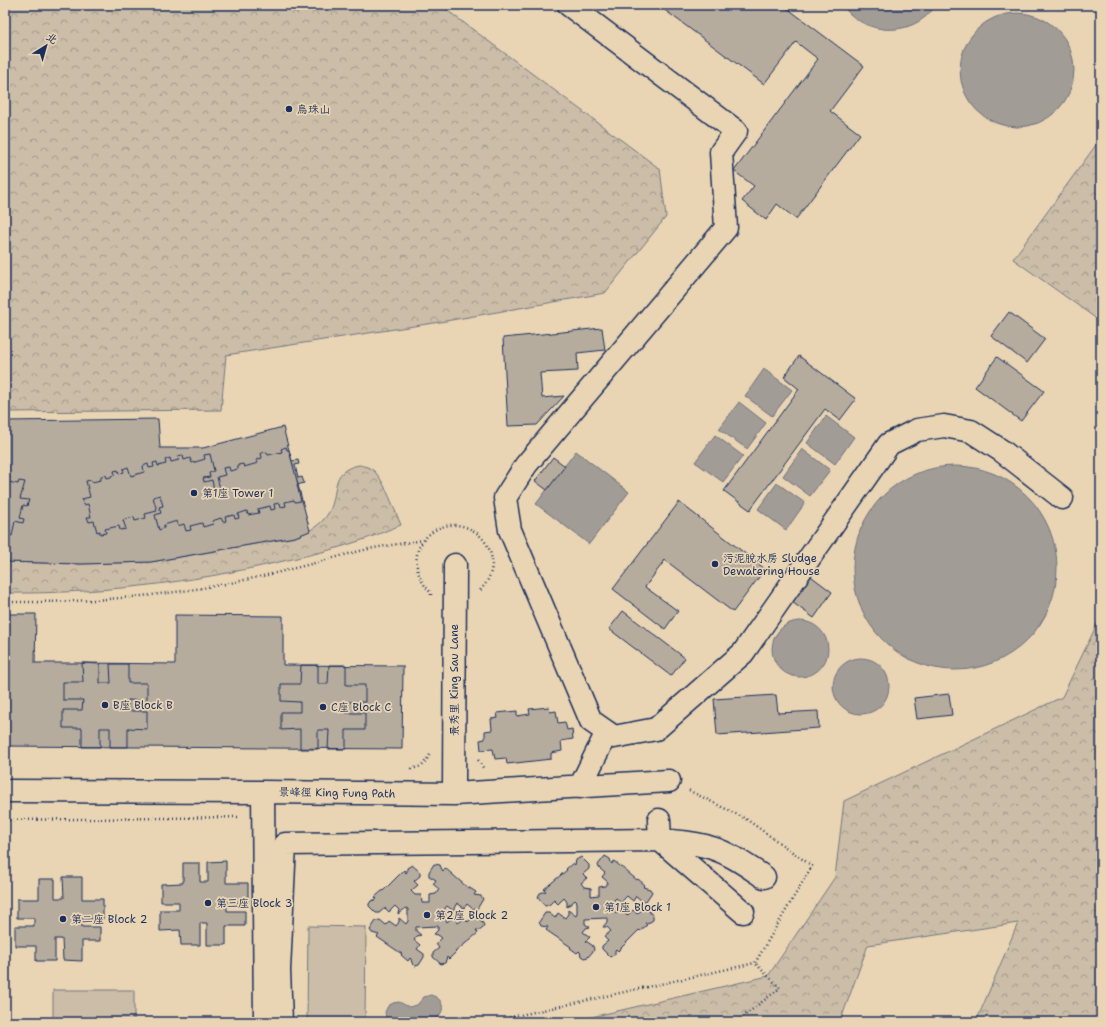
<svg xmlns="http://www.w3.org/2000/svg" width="1106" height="1027" font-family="'Shantell Sans','LXGW WenKai TC',sans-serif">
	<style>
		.forest { fill: url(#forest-crowns); stroke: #737682 }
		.pitch { fill: #cbbda7; stroke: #737682 }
		.water { fill: #a29c96; stroke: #6c7080 }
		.building { fill: #b6ac9e; stroke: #1b2f5e }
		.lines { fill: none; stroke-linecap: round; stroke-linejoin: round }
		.minor-casing { stroke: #1b2f5e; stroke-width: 25 }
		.path { stroke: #1b2f5e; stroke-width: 2.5; stroke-dasharray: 1 3; stroke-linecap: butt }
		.minor { stroke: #e9d5b3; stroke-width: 22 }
		.poi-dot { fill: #1b2f5e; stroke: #e9d5b3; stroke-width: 1.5 }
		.labels { text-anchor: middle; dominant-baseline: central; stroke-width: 3.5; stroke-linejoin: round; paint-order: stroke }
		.poi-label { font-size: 11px; fill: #1b2f5e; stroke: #e9d5b3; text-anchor: start }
		.street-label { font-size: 11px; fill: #1b2f5e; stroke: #e9d5b3 }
	</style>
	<defs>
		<pattern id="forest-crowns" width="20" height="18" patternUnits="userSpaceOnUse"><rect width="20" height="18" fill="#cbbda7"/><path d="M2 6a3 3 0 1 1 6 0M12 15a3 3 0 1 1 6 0" fill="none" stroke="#a49a8b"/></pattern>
	</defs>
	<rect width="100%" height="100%" fill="#e9d5b3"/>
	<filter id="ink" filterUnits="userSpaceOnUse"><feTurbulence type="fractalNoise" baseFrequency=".025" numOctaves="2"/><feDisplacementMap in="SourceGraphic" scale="8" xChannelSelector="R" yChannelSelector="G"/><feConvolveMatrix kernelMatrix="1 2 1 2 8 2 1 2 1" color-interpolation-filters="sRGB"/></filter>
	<g filter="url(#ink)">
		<path class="forest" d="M 5,5 L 440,5 L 660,169 L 666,217 L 605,293 L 440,322 L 226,355 L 221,410 L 5,412 Z
			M 1101,138 L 1101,322 L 1013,259 Z
			M 359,465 C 365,466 372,468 376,473 C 385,483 395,511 401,525 C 387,530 373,537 359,541 C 333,550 306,556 279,562 C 190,583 97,594 5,593 L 5,562 L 81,564 L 151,562 L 295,537 C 308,532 321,526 329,512 C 340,492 328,471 359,465 Z
			M 1101,616 L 1101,1022 L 976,1022 L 1018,923 L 868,945 L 840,1022 L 570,1022 L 768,976 L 835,877 L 844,801 L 1062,697 Z"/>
		<path class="pitch" d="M 308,926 L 366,927 L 365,1022 L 307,1022 Z
			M 53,990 L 134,990 L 134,1022 L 53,1022 Z"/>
		<path class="water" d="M 842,5 L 936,5 C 914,38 865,37 842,5 Z
			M960 70a57 57 0 1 1 114 0a57 57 0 1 1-114 0Z
			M 764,369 L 792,390 L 772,416 L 745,396 Z
			M 739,402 L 766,423 L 747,449 L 719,429 Z
			M 826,416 L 854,437 L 835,464 L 807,443 Z
			M 715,435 L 743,456 L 723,482 L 695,462 Z
			M 802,449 L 830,470 L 810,496 L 783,476 Z
			M 576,451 L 629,492 L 589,544 L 536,504 Z
			M853 568a102 102 0 1 1 204 0a102 102 0 1 1-204 0Z
			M 777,483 L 805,503 L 786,530 L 758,509 Z
			M772 649a28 28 0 1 1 56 0a28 28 0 1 1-56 0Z
			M833 686a28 28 0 1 1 56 0a28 28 0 1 1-56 0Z
			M 431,995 C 436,997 440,998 442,1005 C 444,1012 438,1019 431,1021 C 425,1024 395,1022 387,1022 L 385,1012 L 388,1006 L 393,1003 L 399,1002 L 409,1007 L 417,1005 L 424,997 Z"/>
		<path class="building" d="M 658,5 L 783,5 L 864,66 L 830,111 L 860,134 L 796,219 L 777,204 L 766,220 L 742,201 L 754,186 L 734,171 L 818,59 L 796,42 L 764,84 Z
			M 1009,312 L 1045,339 L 1027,363 L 991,336 Z
			M 602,328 L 605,350 L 577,353 L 578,371 L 540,373 L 542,398 L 564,396 L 537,425 L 508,426 L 503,338 Z
			M 799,356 L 856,399 L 840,420 L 825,409 L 750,510 L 724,491 L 799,389 L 784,377 Z
			M 997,357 L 1044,391 L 1021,421 L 975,387 Z
			M 158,419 L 160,448 L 203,448 L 283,427 L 310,531 L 295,537 L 151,562 L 81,564 L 5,562 L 5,421 Z
			M 286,447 L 287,450 L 289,450 L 292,461 L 298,460 L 299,464 L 295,465 L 298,478 L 302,477 L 304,483 L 297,485 L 301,501 L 295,502 L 294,500 L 285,502 L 286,506 L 281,507 L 280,503 L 274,504 L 275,509 L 271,510 L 270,506 L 258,509 L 259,513 L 248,515 L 247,511 L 238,514 L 239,518 L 235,519 L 234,515 L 225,517 L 226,521 L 223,522 L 221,518 L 212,521 L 213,524 L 203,527 L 202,523 L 190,526 L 191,530 L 186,531 L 184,524 L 178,526 L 177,521 L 164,525 L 164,528 L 159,530 L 155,515 L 161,513 L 159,507 L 163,506 L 160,495 L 153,497 L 157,511 L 145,514 L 146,518 L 135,521 L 134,517 L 123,520 L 126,529 L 120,530 L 119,526 L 105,529 L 106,533 L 100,534 L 100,531 L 97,532 L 94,521 L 89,522 L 87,517 L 91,517 L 88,504 L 84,505 L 82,499 L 90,497 L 86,481 L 91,480 L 92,482 L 101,480 L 101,476 L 106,475 L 107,478 L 111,477 L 111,476 L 115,475 L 114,471 L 118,470 L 119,474 L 124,472 L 123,469 L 128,467 L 131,476 L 144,472 L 143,466 L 148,464 L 149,468 L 154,467 L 153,463 L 157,462 L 158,466 L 166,464 L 165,460 L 170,458 L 171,462 L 179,460 L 177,456 L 183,455 L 184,460 L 190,458 L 192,463 L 205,459 L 204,455 L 210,454 L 214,471 L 209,473 L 210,477 L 203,478 L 204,482 L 212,480 L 214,490 L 220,489 L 217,477 L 225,475 L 223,468 L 229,467 L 230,471 L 238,469 L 238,465 L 243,464 L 244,467 L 258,463 L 256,460 L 262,458 L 261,453 L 267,452 L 268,455 L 282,452 L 281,449 Z
			M 553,457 L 565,466 L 547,490 L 535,481 Z
			M 5,476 L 10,477 L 8,482 L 18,484 L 19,481 L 25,482 L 20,499 L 29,500 L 27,506 L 23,505 L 20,518 L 24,519 L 23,523 L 15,521 L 12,536 L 6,534 L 7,531 L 5,531 Z
			M 679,502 L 765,569 L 733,612 L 665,560 L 645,587 L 678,611 L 665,629 L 613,589 Z
			M 804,571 L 832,592 L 814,618 L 785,597 Z
			M 623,611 L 685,658 L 671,676 L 609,629 Z
			M 5,614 L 36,614 L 35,663 L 82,663 L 175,664 L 175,615 L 283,616 L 283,665 L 403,666 L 402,749 L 5,746 Z
			M 82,663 L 100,664 L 100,683 L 111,683 L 110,664 L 128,664 L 128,683 L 147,683 L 147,701 L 128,700 L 128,711 L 147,711 L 147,729 L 128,728 L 128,747 L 110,747 L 110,728 L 100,728 L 100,747 L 82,747 L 82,728 L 63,728 L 63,710 L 82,710 L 83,700 L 63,700 L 63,682 L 83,682 Z
			M 301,665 L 318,665 L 318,684 L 328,684 L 329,665 L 346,665 L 346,685 L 365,685 L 365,702 L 346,702 L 346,713 L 365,713 L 365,730 L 346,730 L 346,749 L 328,749 L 329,730 L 318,730 L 318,749 L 300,749 L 300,729 L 281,730 L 281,712 L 300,712 L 300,702 L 281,701 L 281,684 L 300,684 Z
			M 949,694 L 952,715 L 917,719 L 914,698 Z
			M 776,695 L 778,713 L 818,711 L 819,728 L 717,735 L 714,699 Z
			M 549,707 L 550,712 L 556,711 L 558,723 L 565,722 L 567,730 L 572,729 L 573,739 L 561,741 L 562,751 L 551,753 L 551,759 L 507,764 L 506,758 L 495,759 L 493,749 L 481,750 L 480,740 L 485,739 L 485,731 L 492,730 L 491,719 L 498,718 L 497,713 L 517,711 L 517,716 L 530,714 L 529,709 Z
			M 605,856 L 610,859 L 611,863 L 612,864 L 614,861 L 637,880 L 638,879 L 645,885 L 643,887 L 650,889 L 652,892 L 646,901 L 642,901 L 636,896 L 633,901 L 627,896 L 623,900 L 623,904 L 616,898 L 614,900 L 615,912 L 616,914 L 624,908 L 624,912 L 627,916 L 633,910 L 637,914 L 643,909 L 647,909 L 653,916 L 653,920 L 650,922 L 645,923 L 647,925 L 640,931 L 639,930 L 618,951 L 616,949 L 615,950 L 615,954 L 610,957 L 602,949 L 602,946 L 608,941 L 604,937 L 611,931 L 607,927 L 603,927 L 607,922 L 607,918 L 585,919 L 585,924 L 590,927 L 586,928 L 583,932 L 590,937 L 586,941 L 593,946 L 594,950 L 588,957 L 584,958 L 581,956 L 580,952 L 579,951 L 577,953 L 570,948 L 571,947 L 546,930 L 548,927 L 541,926 L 539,922 L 545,913 L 549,913 L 555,918 L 558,913 L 565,918 L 568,914 L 568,910 L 576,916 L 577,914 L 577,902 L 575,900 L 567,907 L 567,902 L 564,898 L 558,904 L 554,900 L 549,905 L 545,906 L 538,897 L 540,893 L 546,891 L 544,889 L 567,870 L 566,869 L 573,863 L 575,865 L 576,860 L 581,857 L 589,865 L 589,869 L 583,874 L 587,878 L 581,883 L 584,887 L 591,888 L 591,896 L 599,895 L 599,887 L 605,886 L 608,882 L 602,877 L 605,873 L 599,868 L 598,865 Z
			M 226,861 L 226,883 L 248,883 L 248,903 L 227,903 L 227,911 L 245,911 L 245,926 L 226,926 L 226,945 L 207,945 L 207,923 L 200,923 L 200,945 L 181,945 L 180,930 L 160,931 L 160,910 L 179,910 L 179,902 L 161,902 L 161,884 L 183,883 L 183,863 L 200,863 L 200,882 L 208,882 L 208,862 Z
			M 434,864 L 440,865 L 442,870 L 443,871 L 445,868 L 468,888 L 468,887 L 476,892 L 474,895 L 481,896 L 483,899 L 477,909 L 473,909 L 467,904 L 464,908 L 457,903 L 454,908 L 455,912 L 447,906 L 445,908 L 446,920 L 447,922 L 455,915 L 455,919 L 458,923 L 465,918 L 468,922 L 474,916 L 478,916 L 484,925 L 481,930 L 476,930 L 478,933 L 455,952 L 456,952 L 449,959 L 447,957 L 445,963 L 441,964 L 433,957 L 433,953 L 439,948 L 436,944 L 442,938 L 438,935 L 434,934 L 438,930 L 438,926 L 416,927 L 416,931 L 421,935 L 417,936 L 414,940 L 420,945 L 417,949 L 424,954 L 424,957 L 419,965 L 415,966 L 412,963 L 411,959 L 410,958 L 408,961 L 401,955 L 402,954 L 377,937 L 379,935 L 372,933 L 370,930 L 376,921 L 380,920 L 386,925 L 389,921 L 396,926 L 399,922 L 399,918 L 406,924 L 408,921 L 408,909 L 406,908 L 398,914 L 399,910 L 395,906 L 389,912 L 385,908 L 379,913 L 376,913 L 369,906 L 369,904 L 371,901 L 377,899 L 375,897 L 382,891 L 383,891 L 404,870 L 406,873 L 407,872 L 407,868 L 412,865 L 420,872 L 420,876 L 414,881 L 418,885 L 411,891 L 415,895 L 421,895 L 422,903 L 430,903 L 430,895 L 436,894 L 439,889 L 433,884 L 436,880 L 429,876 L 429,872 Z
			M 63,877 L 82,877 L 82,899 L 103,899 L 103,919 L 82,919 L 82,927 L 100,927 L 100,941 L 82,941 L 82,961 L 63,960 L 62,939 L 55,939 L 55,961 L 36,961 L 36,946 L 15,946 L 15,926 L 34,926 L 34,918 L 17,918 L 17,899 L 39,899 L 39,879 L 55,879 L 55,898 L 64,898 Z"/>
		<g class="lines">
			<defs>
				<path id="minor" d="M 569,5 L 736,131 L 721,152 L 726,228 L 526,465 L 505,498 L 510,530 L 591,721 L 614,737 L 656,729 L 743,653 L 889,444 L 917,430 L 944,426 L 971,431 L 1002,451 L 1062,498
					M 580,787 L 607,732
					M 5,791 L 263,792 L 454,794 L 669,781
					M 263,792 L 265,1022
					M 454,794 L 455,565
					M 659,820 L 660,840 L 743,912
					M 281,1022 L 279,970 L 285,844 L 660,840 C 677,842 695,842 712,848 C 731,854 747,866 764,877"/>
			</defs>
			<use href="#minor" class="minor-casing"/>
			<path class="path" d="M 431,595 L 431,593 C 420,581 415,570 417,554 C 419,544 426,536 435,530 C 468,511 507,549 486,583 C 484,586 481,589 479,592
				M 5,602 C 88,603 173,596 254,578 C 290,570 325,560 360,551 C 380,546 402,544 423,540
				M 478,760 L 484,769
				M 411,769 L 422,766 L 430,755
				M 5,820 L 241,817
				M 503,1022 L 507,1018 L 755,963 L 812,866 L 746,819 L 688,790
				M 736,1022 L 780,988 L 755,963"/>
			<use href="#minor" class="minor"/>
		</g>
	</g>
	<g class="poi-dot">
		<circle cx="289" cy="109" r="4"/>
		<circle cx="194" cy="493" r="4"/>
		<circle cx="715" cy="564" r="4"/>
		<circle cx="105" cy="705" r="4"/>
		<circle cx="323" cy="707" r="4"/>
		<circle cx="208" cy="903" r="4"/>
		<circle cx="596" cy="907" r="4"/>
		<circle cx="427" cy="915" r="4"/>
		<circle cx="63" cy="919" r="4"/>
	</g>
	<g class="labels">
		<g class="poi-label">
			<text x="297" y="109">烏珠山</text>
			<text x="202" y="493">第1座 Tower 1</text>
			<text x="723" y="558">污泥脫水房 Sludge<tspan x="723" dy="13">Dewatering House</tspan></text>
			<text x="113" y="705">B座 Block B</text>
			<text x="331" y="707">C座 Block C</text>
			<text x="216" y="903">第三座 Block 3</text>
			<text x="604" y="907">第1座 Block 1</text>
			<text x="435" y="915">第2座 Block 2</text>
			<text x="71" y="919">第二座 Block 2</text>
		</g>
		<g class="street-label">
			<text transform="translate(454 680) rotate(-90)">景秀里 King Sau Lane</text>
			<text transform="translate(337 793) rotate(1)">景峰徑 King Fung Path</text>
		</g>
	</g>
	<rect width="1106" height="1027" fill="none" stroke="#e9d5b3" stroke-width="20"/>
	<rect x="10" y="10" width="1086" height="1007" fill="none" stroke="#1b2f5e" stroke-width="1.5" filter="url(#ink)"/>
	<g transform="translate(46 46) rotate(37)" stroke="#e9d5b3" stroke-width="3" paint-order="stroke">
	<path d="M0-3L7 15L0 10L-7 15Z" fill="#1b2f5e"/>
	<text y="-6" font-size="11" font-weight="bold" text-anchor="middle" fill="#1b2f5e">北</text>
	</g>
</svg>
